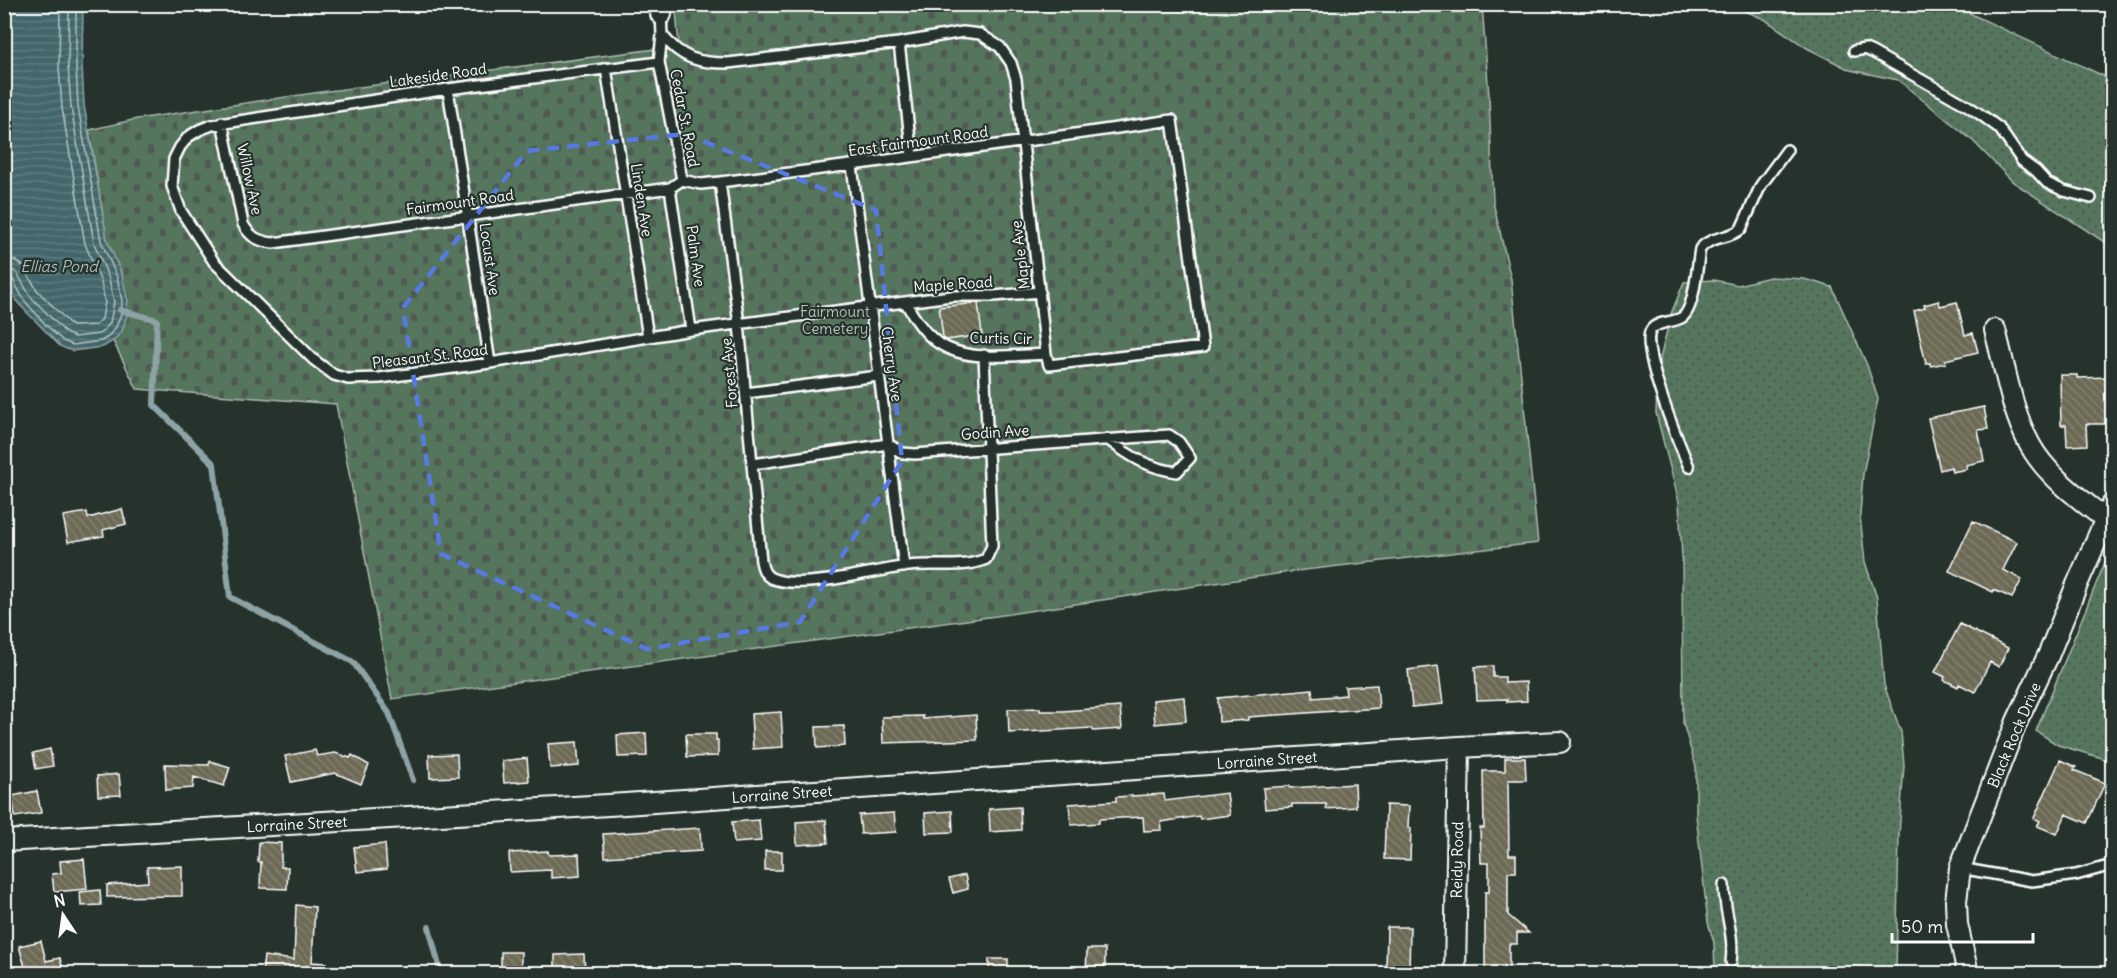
<svg xmlns="http://www.w3.org/2000/svg" width="2117" height="978" font-family="Delius,sans-serif">
	<style>
		.grass { fill: url(#grass-dots); stroke: #aabaae; stroke-width: 1.5 }
		.cemetery { fill: url(#cemetery-stones); stroke: #aabaae; stroke-width: 1.5 }
		.water { fill: url(#water-rules); stroke: #8ea3a5; stroke-width: 1.5 }
		.lines { fill: none; stroke-linecap: round; stroke-linejoin: round }
		.shore { stroke: #b4c2c3; stroke-width: 1.5 }
		.stream { stroke: #8ea3a5; stroke-width: 6 }
		.building { fill: url(#building-back-hatch); stroke: #fff; stroke-width: 1.5 }
		.lane-casing { stroke: #fff; stroke-width: 14 }
		.street-casing { stroke: #fff; stroke-width: 24 }
		.lane { stroke: #26332d; stroke-width: 9 }
		.street { stroke: #26332d; stroke-width: 20 }
		.marked { fill: none; stroke: #567ae2; stroke-width: 4.5; stroke-dasharray: 12 8; stroke-linejoin: round }
		.labels { text-anchor: middle; dominant-baseline: central; stroke-width: 4.5; stroke-linejoin: round; paint-order: stroke }
		.street-label { font-size: 15px; fill: #fff; stroke: #26332d }
		.park-label { font-size: 15px; fill: #b2c0b6; stroke: #26332d }
		.water-label { font-size: 16px; font-style: italic; fill: #aababc; stroke: #26332d }
	</style>
	<defs>
		<pattern id="grass-dots" width="8" height="8" patternUnits="userSpaceOnUse" patternTransform="scale(1.5)"><rect width="8" height="8" fill="#54745d"/><path d="M2 2h.1M6 6h.1" fill="none" stroke="#4f5a52" stroke-width="1.8" stroke-linecap="round"/></pattern>
		<pattern id="cemetery-stones" width="16" height="16" patternUnits="userSpaceOnUse" patternTransform="scale(1.5)"><rect width="16" height="16" fill="#54745d"/><path d="M2 7V4a2 2 0 0 1 4 0v3zM10 15v-3a2 2 0 0 1 4 0v3z" fill="#4f5a52"/></pattern>
		<pattern id="water-rules" width="6" height="5" patternUnits="userSpaceOnUse" patternTransform="scale(1.5)"><rect width="6" height="5" fill="#436669"/><path d="M0 2.5h6" fill="none" stroke="#5f7d80"/></pattern>
		<pattern id="building-back-hatch" width="6" height="6" patternUnits="userSpaceOnUse" patternTransform="scale(1.5)"><rect width="6" height="6" fill="#6c6955"/><path d="M-1 5l2 2M0 0l6 6M5-1l2 2" fill="none" stroke="#82806e"/></pattern>
	</defs>
	<rect width="100%" height="100%" fill="#26332d"/>
	<filter id="ink" filterUnits="userSpaceOnUse"><feTurbulence type="fractalNoise" baseFrequency=".0167" numOctaves="2"/><feDisplacementMap in="SourceGraphic" scale="12" xChannelSelector="R" yChannelSelector="G"/><feConvolveMatrix kernelMatrix="1 2 1 2 8 2 1 2 1" color-interpolation-filters="sRGB"/></filter>
	<g filter="url(#ink)">
		<path class="grass" d="M 1731,5 L 1952,5 L 2112,80 L 2112,247 L 2013,182 L 1972,140 L 1898,80 L 1850,70 L 1807,48 L 1764,19 Z
			M 1770,277 L 1804,279 L 1832,287 L 1867,365 L 1878,399 L 1863,474 L 1860,515 L 1865,562 L 1877,598 L 1884,685 L 1901,732 L 1904,765 L 1899,835 L 1896,973 L 1715,973 L 1714,943 L 1708,922 L 1696,815 L 1696,767 L 1683,723 L 1682,558 L 1679,502 L 1656,413 L 1658,367 L 1671,314 L 1684,282 L 1714,280 L 1738,285 Z
			M 2112,545 L 2112,761 L 2058,745 L 2036,731 Z"/>
		<path class="cemetery" d="M 786,4 L 1482,5 L 1489,96 L 1493,202 L 1511,279 L 1538,543 L 1296,571 L 996,616 L 392,699 L 336,404 L 137,389 L 113,341 L 122,330 L 122,275 L 107,240 L 89,130 L 137,119 L 321,92 L 679,46 L 676,11 Z"/>
		<path class="water" d="M 4,5 L 83,5 L 82,66 L 84,105 L 107,240 L 122,275 L 128,301 L 127,315 L 122,331 L 113,341 L 103,347 L 72,351 L 60,346 L 18,303 L 5,277 Z"/>
		<g class="lines">
			<path class="shore" d="M 4,259 L 14,260 L 22,265 L 37,290 L 72,326 L 96,325 L 102,319 L 105,302 L 101,282 L 85,244 L 62,108 L 59,67 L 60,4
				M 4,268 L 11,269 L 17,273 L 30,296 L 67,334 L 75,337 L 99,334 L 103,331 L 110,323 L 114,302 L 109,279 L 94,243 L 71,107 L 68,66 L 69,4
				M 4,276 L 12,278 L 24,300 L 46,325 L 63,341 L 73,345 L 101,341 L 108,337 L 116,327 L 121,314 L 122,301 L 117,277 L 101,241 L 78,106 L 76,66 L 76,4"/>
			<path class="stream" d="M 120,310 L 157,320 L 154,405 L 214,464 L 230,597 L 353,662 L 389,713 L 413,780
				M 429,927 L 441,974"/>
		</g>
		<path class="building" d="M 1939,301 L 1940,306 L 1957,302 L 1965,335 L 1973,333 L 1978,352 L 1945,360 L 1946,363 L 1931,366 L 1930,363 L 1926,364 L 1914,311 L 1925,308 L 1924,305 Z
			M 978,303 L 982,335 L 946,340 L 943,337 L 939,307 Z
			M 2060,375 L 2077,375 L 2077,378 L 2111,377 L 2112,424 L 2086,424 L 2087,445 L 2067,446 L 2066,425 L 2061,425 Z
			M 1984,407 L 1988,429 L 1978,430 L 1984,461 L 1966,465 L 1967,469 L 1952,472 L 1951,467 L 1940,470 L 1928,418 Z
			M 122,509 L 126,524 L 103,530 L 104,536 L 68,542 L 63,516 L 87,512 L 88,518 Z
			M 1973,521 L 2017,542 L 2003,570 L 2022,579 L 2012,598 L 1994,590 L 1993,592 L 1949,571 Z
			M 1960,624 L 2008,648 L 1999,667 L 1990,662 L 1975,692 L 1959,684 L 1958,687 L 1944,680 L 1945,677 L 1935,672 Z
			M 1438,666 L 1443,704 L 1412,707 L 1408,670 Z
			M 1493,666 L 1493,677 L 1505,677 L 1505,683 L 1526,682 L 1527,701 L 1507,702 L 1507,699 L 1477,700 L 1475,667 Z
			M 1377,685 L 1379,708 L 1248,717 L 1248,720 L 1219,722 L 1218,698 L 1312,689 L 1313,698 L 1346,695 L 1345,687 Z
			M 1184,697 L 1186,721 L 1155,724 L 1153,700 Z
			M 1120,707 L 1122,729 L 1093,731 L 1092,728 L 1009,733 L 1008,709 L 1040,708 L 1040,711 L 1062,711 Z
			M 781,712 L 783,747 L 753,749 L 751,714 Z
			M 976,715 L 977,740 L 883,743 L 882,717 L 923,716 L 923,719 Z
			M 844,726 L 845,746 L 817,748 L 816,727 Z
			M 646,733 L 647,756 L 618,757 L 617,735 Z
			M 686,734 L 716,734 L 716,740 L 718,740 L 718,756 L 687,757 Z
			M 577,742 L 579,766 L 550,768 L 548,744 Z
			M 50,749 L 53,766 L 36,769 L 33,753 Z
			M 315,750 L 317,756 L 335,753 L 350,758 L 352,755 L 369,765 L 361,784 L 335,773 L 291,782 L 285,756 Z
			M 457,754 L 458,777 L 430,778 L 429,755 Z
			M 527,758 L 529,781 L 504,783 L 502,761 Z
			M 1505,758 L 1525,758 L 1526,780 L 1508,780 L 1509,855 L 1516,855 L 1516,872 L 1508,872 L 1508,915 L 1529,933 L 1517,933 L 1517,944 L 1509,944 L 1509,974 L 1485,974 L 1485,892 L 1489,892 L 1489,863 L 1481,863 L 1480,828 L 1484,828 L 1483,771 L 1505,771 Z
			M 2060,760 L 2076,767 L 2074,770 L 2105,783 L 2087,823 L 2066,814 L 2057,834 L 2037,826 L 2040,821 L 2034,818 Z
			M 210,761 L 230,767 L 224,786 L 194,777 L 193,788 L 166,790 L 165,764 L 209,765 Z
			M 119,774 L 121,795 L 98,796 L 97,776 Z
			M 1355,784 L 1356,807 L 1326,809 L 1326,804 L 1292,804 L 1292,807 L 1265,809 L 1263,788 L 1290,786 L 1290,788 Z
			M 37,791 L 41,813 L 15,817 L 12,796 Z
			M 1227,793 L 1230,815 L 1200,819 L 1199,816 L 1161,822 L 1162,830 L 1144,831 L 1143,817 L 1099,819 L 1099,823 L 1071,825 L 1069,804 L 1116,801 L 1116,797 L 1164,794 L 1165,801 Z
			M 1386,805 L 1409,806 L 1408,828 L 1411,828 L 1410,860 L 1384,859 Z
			M 1020,807 L 1021,830 L 990,832 L 989,809 Z
			M 952,811 L 953,832 L 926,833 L 925,813 Z
			M 894,813 L 896,832 L 861,834 L 859,815 Z
			M 759,820 L 761,841 L 734,843 L 732,822 Z
			M 826,820 L 828,843 L 797,845 L 796,822 Z
			M 700,828 L 701,851 L 605,857 L 603,834 Z
			M 259,842 L 281,843 L 281,867 L 288,867 L 287,889 L 260,888 L 261,862 L 258,862 Z
			M 385,844 L 387,869 L 357,872 L 354,847 Z
			M 548,851 L 549,855 L 579,854 L 580,876 L 551,878 L 551,870 L 510,872 L 509,853 Z
			M 765,851 L 782,851 L 782,870 L 765,870 Z
			M 84,859 L 87,889 L 54,892 L 52,874 L 61,873 L 60,861 Z
			M 182,866 L 182,896 L 107,897 L 107,885 L 148,882 L 147,867 Z
			M 965,875 L 968,889 L 953,893 L 949,879 Z
			M 100,890 L 101,905 L 81,906 L 80,892 Z
			M 296,905 L 315,907 L 312,962 L 326,963 L 325,974 L 262,974 L 264,956 L 294,960 Z
			M 1387,927 L 1410,927 L 1409,973 L 1386,972 Z
			M 41,941 L 46,961 L 60,958 L 64,974 L 19,974 L 19,968 L 25,967 L 19,946 Z
			M 1087,949 L 1105,949 L 1105,974 L 1086,974 Z
			M 501,952 L 521,952 L 521,974 L 501,974 Z
			M 584,954 L 585,974 L 555,974 L 555,955 Z
			M 989,959 L 1008,959 L 1008,974 L 989,974 Z"/>
		<g class="lines">
			<defs>
				<path id="lane" d="M 661,14 L 662,35 L 659,62 L 682,180
					M 899,43 L 912,156
					M 1854,51 L 1865,49 L 1872,52 L 1968,106 L 1984,117 L 1999,128 L 2022,161 L 2036,171 L 2047,183 L 2064,191 L 2091,198
					M 659,62 L 448,89 L 212,125 L 199,130 L 188,137 L 180,147 L 174,159 L 172,186 L 181,211 L 214,262 L 314,360 L 334,375 L 348,379 L 380,378 L 490,363 L 691,330 L 951,296 L 994,296 L 1040,292
					M 606,68 L 648,337
					M 448,89 L 490,363
					M 222,122 L 243,224 C 250,237 258,241 273,243 L 670,188 L 682,180 L 701,184 L 720,182 C 871,163 1022,142 1172,120 L 1203,347 L 1049,365 L 1046,354 L 1016,79 L 1011,63 L 1000,47 L 980,34 L 963,32 L 899,43 L 728,63 C 698,63 682,59 662,35
					M 852,166 L 904,567
					M 720,182 L 739,324 L 761,561 C 763,571 766,578 777,580 C 810,589 873,570 909,566 C 934,563 963,569 986,559 L 992,546 L 984,355
					M 670,188 L 691,330
					M 905,302 C 913,315 921,329 933,339 C 962,364 1011,355 1046,354
					M 746,393 L 878,376
					M 888,444 L 902,453 L 915,454 L 1169,435 L 1179,442 L 1190,458 L 1177,472 C 1148,468 1131,457 1107,439
					M 753,464 L 888,444
					M 1689,467 C 1680,446 1639,347 1651,330 C 1657,321 1672,323 1681,318 C 1695,311 1697,264 1700,249 C 1710,236 1729,239 1741,229 L 1761,185 L 1787,150
					M 1960,868 L 2032,881 L 2076,875 L 2112,865
					M 1724,885 C 1724,914 1735,933 1731,962"/>
				<path id="street" d="M 661,4 L 661,14
					M 1995,330 C 2005,367 2011,410 2030,445 C 2047,476 2078,497 2105,519
					M 4,841 L 625,804 L 1459,747 L 1560,742
					M 1455,974 L 1459,747
					M 1968,974 L 1957,924 L 1956,901 L 1960,868 L 2017,721 L 2048,656 L 2078,582 L 2112,505"/>
			</defs>
			<use href="#lane" class="lane-casing"/>
			<use href="#street" class="street-casing"/>
			<use href="#lane" class="lane"/>
			<use href="#street" class="street"/>
		</g>
	</g>
	<path class="marked" d="M 685,134 L 876,210 L 902,461 L 800,622 L 647,649 L 441,554 L 403,308 L 527,151 Z"/>
	<g class="labels">
		<g class="street-label">
			<text transform="translate(438 75) rotate(-8)">Lakeside Road</text>
			<text transform="translate(685 118) rotate(79)">Cedar St. Road</text>
			<text transform="translate(918 141) rotate(-8)">East Fairmount Road</text>
			<text transform="translate(250 179) rotate(78)">Willow Ave</text>
			<text transform="translate(642 200) rotate(81)">Linden Ave</text>
			<text transform="translate(460 202) rotate(-8)">Fairmount Road</text>
			<text transform="translate(1020 255) rotate(-97)">Maple Ave</text>
			<text transform="translate(696 256) rotate(82)">Palm Ave</text>
			<text transform="translate(490 259) rotate(82)">Locust Ave</text>
			<text transform="translate(953 284) rotate(-4)">Maple Road</text>
			<text transform="translate(1001 338) rotate(1)">Curtis Cir</text>
			<text transform="translate(430 356) rotate(-7)">Pleasant St. Road</text>
			<text transform="translate(892 364) rotate(82)">Cherry Ave</text>
			<text transform="translate(729 373) rotate(-95)">Forest Ave</text>
			<text transform="translate(995 432) rotate(-4)">Godin Ave</text>
			<text transform="translate(2014 735) rotate(-67)">Black Rock Drive</text>
			<text transform="translate(1267 760) rotate(-4)">Lorraine Street</text>
			<text transform="translate(782 794) rotate(-4)">Lorraine Street</text>
			<text transform="translate(297 824) rotate(-3)">Lorraine Street</text>
			<text transform="translate(1457 860) rotate(-89)">Reidy Road</text>
		</g>
		<g class="park-label">
			<text x="835" y="311">Fairmount<tspan x="835" dy="17">Cemetery</tspan></text>
		</g>
		<g class="water-label">
			<text x="59" y="266">Ellias Pond</text>
		</g>
	</g>
	<rect width="2117" height="978" fill="none" stroke="#26332d" stroke-width="24"/>
	<rect x="12" y="12" width="2093" height="954" fill="none" stroke="#fff" stroke-width="2" filter="url(#ink)"/>
	<g transform="translate(63 915) rotate(347)" stroke="#26332d" stroke-width="4.5" paint-order="stroke">
	<path d="M0-4.5L10 22L0 15L-10 22Z" fill="#ffffff"/>
	<text y="-9" font-size="16" font-weight="bold" text-anchor="middle" fill="#ffffff">N</text>
	</g>
	<path d="M1892 933v9h141v-9" fill="none" stroke="#ffffff" stroke-width="3"/>
	<text x="1901" y="933" font-size="18" fill="#ffffff" stroke="#26332d" stroke-width="4.5" paint-order="stroke">50 m</text>
</svg>
